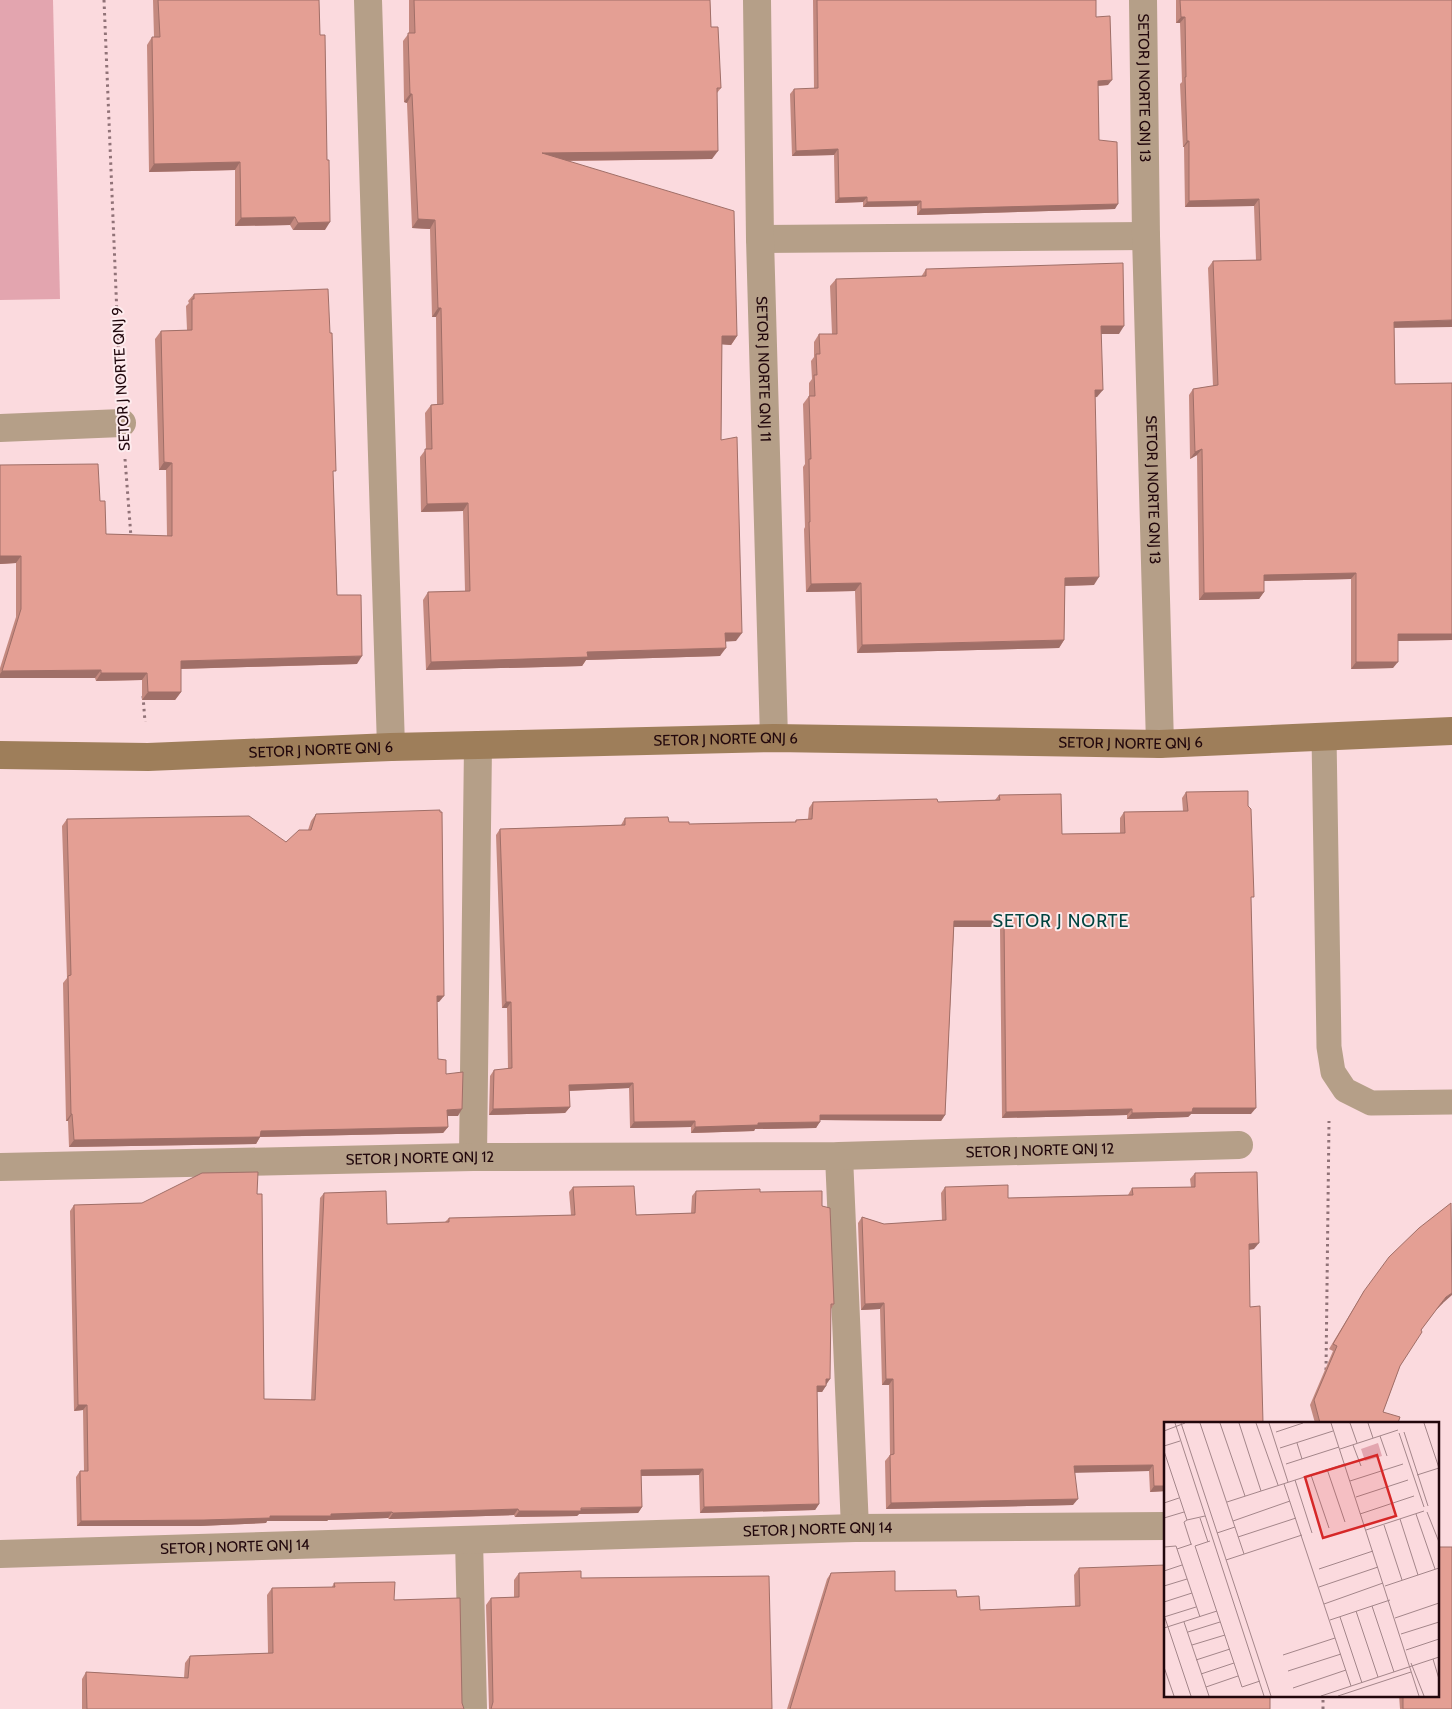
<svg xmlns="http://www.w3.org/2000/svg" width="1452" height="1709" font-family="Cabin,sans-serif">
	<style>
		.green { fill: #e3a5af }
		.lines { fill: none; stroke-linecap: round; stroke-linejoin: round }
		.path { stroke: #907277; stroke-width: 3; stroke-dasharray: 2.5 4; stroke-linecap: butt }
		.service { stroke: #b59f88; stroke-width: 25 }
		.pedestrian { stroke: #b59f88; stroke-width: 28 }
		.minor { stroke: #b59f88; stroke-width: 28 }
		.secondary { stroke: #9e7e5a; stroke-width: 28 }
		.wall { fill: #c4897f }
		.shaded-wall { fill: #a06f68 }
		.building { fill: #e49f94; stroke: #a06f68 }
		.labels { text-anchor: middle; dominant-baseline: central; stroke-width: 4; stroke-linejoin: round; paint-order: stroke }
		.street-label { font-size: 15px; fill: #21070c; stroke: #fdecee }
		.quarter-label { font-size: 18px; letter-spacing: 1px; fill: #014440; stroke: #fdecee }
		.inset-road { fill: none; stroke: #a4868a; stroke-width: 1 }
		.view { fill: #d62828; fill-opacity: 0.15; stroke: #d62828; stroke-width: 2.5 }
		.inset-edge { fill: none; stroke: #21070c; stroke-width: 2.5 }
	</style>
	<rect width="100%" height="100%" fill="#fbdade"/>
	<path class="green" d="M 0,0 L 53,0 L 60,299 L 0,300 Z"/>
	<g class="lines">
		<path class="path" d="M 104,0 L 120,388
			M 125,459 L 131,537
			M 143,696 L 145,722
			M 1326,1370 L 1329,1121
			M 1323,1709 L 1323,1695"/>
		<path class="service" d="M 1324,736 L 1329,1047 L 1333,1072 L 1345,1090 L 1371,1103 L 1452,1102"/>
		<path class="pedestrian" d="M 760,239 L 1146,236
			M 839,1156 L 855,1528
			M 473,1157 L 478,745
			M 469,1540 L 473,1709"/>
		<g class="minor">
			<path d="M 368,0 L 391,747"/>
			<path id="s1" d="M 757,0 L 760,239 L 774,738"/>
			<path id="s2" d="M 1143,0 L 1146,236 L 1160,744"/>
			<path d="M 0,428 L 122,423"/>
			<path id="s3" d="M 0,1167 L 473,1157 L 839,1156 L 1239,1145"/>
			<path id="s4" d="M 0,1554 L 855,1528 L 1166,1526"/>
		</g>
		<path class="secondary" id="s5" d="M 0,755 L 148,757 L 391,747 L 774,738 L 1160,744 L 1452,731"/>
	</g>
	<path class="wall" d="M 153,0 L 319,0 L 325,230 L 293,230 L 290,225 L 235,226 L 235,170 L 149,172 L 147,45 L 152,37 L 154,37 Z
		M 409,0 L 710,0 L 711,27 L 721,88 L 717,93 L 712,159 L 568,161 L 737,336 L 731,345 L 722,344 L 721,440 L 736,641 L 726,641 L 720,656 L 586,660 L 582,666 L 426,670 L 423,600 L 428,592 L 465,591 L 463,511 L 421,512 L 420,457 L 426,449 L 425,413 L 431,405 L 437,404 L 436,317 L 432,317 L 430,229 L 412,228 L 407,103 L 404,102 L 403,41 L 409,33 Z
		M 813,0 L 1096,0 L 1096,17 L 1108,85 L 1098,86 L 1099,140 L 1115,209 L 917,215 L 917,206 L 863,207 L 863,202 L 835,203 L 834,155 L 792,156 L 790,94 L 794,89 L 814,89 Z
		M 1176,0 L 1452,0 L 1394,328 L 1395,384 L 1452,383 L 1452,640 L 1398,641 L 1393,668 L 1351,669 L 1351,579 L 1264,581 L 1264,592 L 1259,599 L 1199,600 L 1197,455 L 1190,459 L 1189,395 L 1193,389 L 1213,386 L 1208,268 L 1213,261 L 1256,260 L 1254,206 L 1185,207 L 1184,147 L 1183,147 L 1180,84 L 1182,82 L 1180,23 L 1176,23 Z
		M 926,269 L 1119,334 L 1101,334 L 1097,397 L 1095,397 L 1094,585 L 1065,586 L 1064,640 L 1059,648 L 857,653 L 855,591 L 806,592 L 804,529 L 805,527 L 803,467 L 805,464 L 803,404 L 809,396 L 809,383 L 812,379 L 811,361 L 814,357 L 814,342 L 819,334 L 832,334 L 830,286 L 836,279 L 921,277 Z
		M 194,294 L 333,475 L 337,595 L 357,664 L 181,669 L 181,692 L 175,700 L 142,700 L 142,680 L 96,681 L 95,678 L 0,678 L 0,668 L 16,617 L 16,563 L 0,564 L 0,465 L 100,501 L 106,534 L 167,536 L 166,470 L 159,470 L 155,339 L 161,331 L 187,330 L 186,306 L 189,303 L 188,301 Z
		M 1186,792 L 1251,901 L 1251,1114 L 1191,1114 L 1188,1117 L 1127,1119 L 1127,1115 L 1002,1118 L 1000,927 L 954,927 L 945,1115 L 941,1121 L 820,1120 L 816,1128 L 755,1129 L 754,1131 L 691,1133 L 691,1127 L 630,1128 L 629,1088 L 569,1091 L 570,1107 L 565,1113 L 489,1115 L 490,1076 L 494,1070 L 508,1069 L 507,1008 L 502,1008 L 496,835 L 500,829 L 621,825 L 625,818 L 689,824 L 795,822 L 796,820 L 808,819 L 809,808 L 813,802 L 938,802 L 995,800 L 999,795 L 1062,834 L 1120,833 L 1120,818 L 1124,812 L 1183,811 L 1182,798 Z
		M 316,814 L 439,1002 L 437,1002 L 438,1059 L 446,1074 L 458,1116 L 448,1116 L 448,1127 L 443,1133 L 260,1137 L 256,1144 L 69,1147 L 68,1121 L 66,1121 L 63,983 L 67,978 L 62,826 L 67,819 L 286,842 L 308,830 L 311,821 Z
		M 1195,1173 L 1254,1249 L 1249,1250 L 1166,1423 L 1166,1491 L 1150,1492 L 1149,1471 L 1075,1472 L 1073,1505 L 886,1509 L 885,1461 L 890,1455 L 889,1385 L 882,1385 L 880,1309 L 861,1310 L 858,1223 L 862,1217 L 884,1224 L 942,1221 L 941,1193 L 945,1187 L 1008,1198 L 1128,1195 L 1132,1188 L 1191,1187 L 1190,1179 Z
		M 573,1187 L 636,1215 L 691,1213 L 692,1196 L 696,1191 L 760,1192 L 822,1206 L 834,1304 L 831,1309 L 826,1385 L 822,1392 L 817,1392 L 819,1504 L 815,1510 L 700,1513 L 699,1475 L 641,1476 L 642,1507 L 638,1513 L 579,1514 L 577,1516 L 515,1517 L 514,1515 L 389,1519 L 388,1518 L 328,1520 L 327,1521 L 267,1521 L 266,1523 L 200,1526 L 77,1526 L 76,1477 L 80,1471 L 84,1471 L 83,1410 L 74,1411 L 70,1211 L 74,1205 L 142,1203 L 257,1194 L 264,1399 L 311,1400 L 320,1198 L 324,1193 L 387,1224 L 445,1222 L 449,1218 L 571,1215 L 569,1192 Z
		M 1364,1291 L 1443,1303 L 1435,1311 L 1421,1330 L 1400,1366 L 1383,1412 L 1398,1423 L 1315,1423 L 1310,1405 L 1333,1351 L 1329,1349 Z
		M 1079,1568 L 1270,1709 L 787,1709 L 827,1579 L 831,1573 L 895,1591 L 957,1597 L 980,1610 L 1075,1606 L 1074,1575 Z
		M 519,1573 L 581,1578 L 772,1709 L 489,1709 L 486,1605 L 491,1598 L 514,1597 L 514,1580 Z
		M 334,1583 L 394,1600 L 462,1703 L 464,1709 L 82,1709 L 82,1679 L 86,1672 L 184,1678 L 185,1663 L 190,1656 L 268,1653 L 267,1595 L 272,1588 L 332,1587 Z
		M 1399,1695 L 1438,1695 L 1452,1709 L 1400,1709 Z"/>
	<path class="shaded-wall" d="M 1181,17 L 1185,17 L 1180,23 L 1176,23 Z
		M 1112,80 L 1108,85 L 1094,86 L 1098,81 Z
		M 410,94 L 412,94 L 407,103 L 404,102 Z
		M 1187,141 L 1189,141 L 1184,147 L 1183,147 Z
		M 838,149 L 834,155 L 792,156 L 796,151 Z
		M 718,151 L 712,159 L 536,161 L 542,153 Z
		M 240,162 L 235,170 L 149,172 L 154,164 Z
		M 867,197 L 863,202 L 835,203 L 839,198 Z
		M 1259,199 L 1254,206 L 1185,207 L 1189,201 Z
		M 921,201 L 917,206 L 863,207 L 867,202 Z
		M 1118,204 L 1115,209 L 917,215 L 921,209 Z
		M 295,217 L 290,225 L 235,226 L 241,218 Z
		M 418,219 L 435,220 L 430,229 L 412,228 Z
		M 330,222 L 325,230 L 293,230 L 298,223 Z
		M 438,308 L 441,308 L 436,317 L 432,317 Z
		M 1452,320 L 1452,327 L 1389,328 L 1394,322 Z
		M 1101,326 L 1124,326 L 1119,334 L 1095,334 Z
		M 722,336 L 737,336 L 731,345 L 716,344 Z
		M 1095,390 L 1103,390 L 1097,397 L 1089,398 Z
		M 1202,449 L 1197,455 L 1190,459 L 1195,452 Z
		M 164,462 L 172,463 L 166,470 L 159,470 Z
		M 468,503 L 463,511 L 421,512 L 427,504 Z
		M 0,556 L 21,556 L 16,563 L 0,564 Z
		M 1356,573 L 1351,579 L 1259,581 L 1264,575 Z
		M 1099,577 L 1094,585 L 1059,586 L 1065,578 Z
		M 861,583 L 855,591 L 806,592 L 811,584 Z
		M 1264,592 L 1259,599 L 1199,600 L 1204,593 Z
		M 725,633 L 742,633 L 736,641 L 720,642 Z
		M 1398,634 L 1452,634 L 1452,640 L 1393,641 Z
		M 1064,640 L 1059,648 L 857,653 L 862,645 Z
		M 726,648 L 720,656 L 586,660 L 582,666 L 426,670 L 431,662 L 587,652 Z
		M 362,656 L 357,664 L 175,669 L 181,661 Z
		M 1356,662 L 1398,662 L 1393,668 L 1351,669 Z
		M 101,670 L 95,678 L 0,678 L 0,674 L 2,671 Z
		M 101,673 L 147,673 L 142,680 L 96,681 Z
		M 148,692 L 181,692 L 175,700 L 142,700 Z
		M 954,921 L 1004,921 L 1000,927 L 950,927 Z
		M 437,996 L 444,996 L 439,1002 L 432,1002 Z
		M 506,1002 L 511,1002 L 507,1008 L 502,1008 Z
		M 633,1083 L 629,1088 L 565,1091 L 569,1085 Z
		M 570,1107 L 565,1113 L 489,1115 L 493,1109 Z
		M 1193,1108 L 1256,1108 L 1251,1114 L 1191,1114 L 1188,1117 L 1127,1119 L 1132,1113 Z
		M 462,1109 L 458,1116 L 443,1116 L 447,1110 Z
		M 1132,1109 L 1127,1115 L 1002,1118 L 1006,1112 Z
		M 71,1114 L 72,1114 L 68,1121 L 66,1121 Z
		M 820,1115 L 945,1115 L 941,1121 L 816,1120 Z
		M 695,1121 L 691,1127 L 630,1128 L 634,1122 Z
		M 820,1122 L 816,1128 L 755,1129 L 754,1131 L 691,1133 L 695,1127 L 758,1123 Z
		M 448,1127 L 443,1133 L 256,1137 L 261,1131 Z
		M 260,1137 L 256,1144 L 69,1147 L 74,1140 Z
		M 1259,1243 L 1254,1249 L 1245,1250 L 1249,1244 Z
		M 1452,1293 L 1452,1295 L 1443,1303 L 1435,1311 L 1446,1297 Z
		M 884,1303 L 880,1309 L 861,1310 L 865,1304 Z
		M 826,1379 L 830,1379 L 826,1385 Z
		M 886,1379 L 893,1379 L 889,1385 L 882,1385 Z
		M 817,1386 L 826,1386 L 822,1392 L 813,1392 Z
		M 78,1405 L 87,1405 L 83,1410 L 74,1411 Z
		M 1153,1465 L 1149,1471 L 1070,1473 L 1074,1466 Z
		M 703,1469 L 699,1475 L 637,1476 L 641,1470 Z
		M 1154,1486 L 1166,1486 L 1166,1491 L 1150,1492 Z
		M 1078,1499 L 1073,1505 L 886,1509 L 891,1503 Z
		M 819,1504 L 815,1510 L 700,1513 L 704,1507 Z
		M 642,1507 L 638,1513 L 579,1514 L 577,1516 L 515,1517 L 519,1511 Z
		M 518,1509 L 514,1515 L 389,1519 L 393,1513 Z
		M 392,1512 L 388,1518 L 328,1520 L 327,1521 L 267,1521 L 266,1523 L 200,1526 L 77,1526 L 81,1521 Z"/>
	<path class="building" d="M 158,0 L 319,0 L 320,35 L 325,35 L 327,160 L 329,160 L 330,222 L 298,223 L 295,217 L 241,218 L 240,162 L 154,164 L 152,37 L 160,37 Z
		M 414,0 L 710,0 L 711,27 L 718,27 L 721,88 L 717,88 L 718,151 L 542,153 L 734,211 L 737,336 L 722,336 L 721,440 L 737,437 L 742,633 L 725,633 L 726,648 L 587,652 L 588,657 L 431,662 L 428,592 L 470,591 L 468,503 L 427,504 L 425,449 L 432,449 L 431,405 L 443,404 L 441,308 L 438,308 L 435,220 L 418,219 L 412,94 L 410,94 L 408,33 L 415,33 Z
		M 817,0 L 1096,0 L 1096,17 L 1110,16 L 1112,80 L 1098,81 L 1099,140 L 1117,142 L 1118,204 L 921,209 L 921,201 L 867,202 L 867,197 L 839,198 L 838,149 L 796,151 L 794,89 L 818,88 Z
		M 1180,0 L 1452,0 L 1452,320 L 1394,322 L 1395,384 L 1452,383 L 1452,634 L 1398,634 L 1398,662 L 1356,662 L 1356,573 L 1264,575 L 1264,592 L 1204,593 L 1202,449 L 1195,452 L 1193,389 L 1218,385 L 1213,261 L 1261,260 L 1259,199 L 1189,201 L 1189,141 L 1187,141 L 1185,77 L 1186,77 L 1185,17 L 1181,17 Z
		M 1123,263 L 1124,326 L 1101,326 L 1103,390 L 1095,390 L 1099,577 L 1065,578 L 1064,640 L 862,645 L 861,583 L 811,584 L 809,522 L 810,522 L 809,459 L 811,459 L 809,396 L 815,396 L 814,375 L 817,375 L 816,354 L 820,354 L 819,334 L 837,334 L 836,279 L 926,276 L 926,269 Z
		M 328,289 L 330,333 L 332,333 L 336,471 L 333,471 L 337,595 L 361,595 L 362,656 L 181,661 L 181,692 L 148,692 L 147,673 L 101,673 L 101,670 L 2,671 L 21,609 L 21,556 L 0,556 L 0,465 L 98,464 L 100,501 L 105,501 L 106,534 L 172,536 L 172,463 L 164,462 L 161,331 L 192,330 L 192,299 L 194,299 L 194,294 Z
		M 1248,791 L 1248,806 L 1251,809 L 1254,897 L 1251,897 L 1256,1108 L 1193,1108 L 1192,1112 L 1132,1113 L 1132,1109 L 1006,1112 L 1004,921 L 954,921 L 945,1115 L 820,1115 L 820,1122 L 758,1123 L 758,1125 L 695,1127 L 695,1121 L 634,1122 L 633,1083 L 569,1085 L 570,1107 L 493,1109 L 494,1070 L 512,1068 L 511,1002 L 506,1002 L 500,829 L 625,825 L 625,818 L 668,817 L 669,822 L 689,822 L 689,824 L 796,822 L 796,820 L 812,819 L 813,802 L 937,799 L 938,802 L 1000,800 L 999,795 L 1061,794 L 1062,834 L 1125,833 L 1124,812 L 1188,811 L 1186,792 Z
		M 440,810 L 440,812 L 442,812 L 444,996 L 437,996 L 438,1059 L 446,1060 L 446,1074 L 463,1072 L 462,1109 L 447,1110 L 448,1127 L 261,1131 L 260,1137 L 74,1140 L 72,1114 L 71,1114 L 68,976 L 71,975 L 67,819 L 249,816 L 286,842 L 299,830 L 311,830 L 316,814 Z
		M 258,1172 L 257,1194 L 262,1194 L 264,1399 L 315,1400 L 324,1193 L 386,1191 L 387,1224 L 449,1222 L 449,1218 L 575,1215 L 573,1187 L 634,1186 L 636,1215 L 695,1213 L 696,1191 L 760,1189 L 760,1192 L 822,1191 L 822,1206 L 830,1208 L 834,1304 L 831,1304 L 830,1379 L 826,1379 L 826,1386 L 817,1386 L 819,1504 L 704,1507 L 703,1469 L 641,1470 L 642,1507 L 581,1508 L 581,1511 L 519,1511 L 518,1509 L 393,1513 L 392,1512 L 331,1514 L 331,1516 L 270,1516 L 270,1518 L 204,1520 L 81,1521 L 80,1471 L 88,1471 L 87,1405 L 78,1405 L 74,1205 L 142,1203 L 202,1173 Z
		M 1257,1172 L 1259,1243 L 1249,1244 L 1250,1307 L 1260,1306 L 1263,1423 L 1166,1423 L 1166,1486 L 1154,1486 L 1153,1465 L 1074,1466 L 1078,1499 L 891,1503 L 890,1455 L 894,1454 L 893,1379 L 886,1379 L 884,1303 L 865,1304 L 862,1217 L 884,1224 L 946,1220 L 945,1187 L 1008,1185 L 1008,1198 L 1133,1195 L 1132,1188 L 1195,1187 L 1195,1173 Z
		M 1451,1203 L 1452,1293 L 1446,1297 L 1439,1306 L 1421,1330 L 1422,1332 L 1400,1366 L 1383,1412 L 1400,1417 L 1398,1423 L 1320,1423 L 1314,1400 L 1337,1346 L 1333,1344 L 1364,1291 L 1389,1257 L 1419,1228 Z
		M 1438,1547 L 1452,1547 L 1452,1709 L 1403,1709 L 1403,1695 L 1438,1695 Z
		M 1166,1565 L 1166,1695 L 1270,1695 L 1270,1709 L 790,1709 L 831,1573 L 895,1571 L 895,1591 L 956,1590 L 957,1597 L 979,1596 L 980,1610 L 1080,1606 L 1079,1568 Z
		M 581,1571 L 581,1578 L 769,1576 L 772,1709 L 491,1709 L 493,1702 L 491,1598 L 519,1597 L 519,1573 Z
		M 395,1582 L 394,1600 L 460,1598 L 462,1703 L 464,1709 L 87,1709 L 86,1672 L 188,1678 L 190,1656 L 273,1653 L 272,1588 L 335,1587 L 334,1583 Z"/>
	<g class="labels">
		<g class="street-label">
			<text stroke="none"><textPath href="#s2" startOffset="88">SETOR J NORTE QNJ 13</textPath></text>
			<text stroke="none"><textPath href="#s1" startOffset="369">SETOR J NORTE QNJ 11</textPath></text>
			<text transform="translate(121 379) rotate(-93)">SETOR J NORTE QNJ 9</text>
			<text stroke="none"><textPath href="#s2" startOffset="490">SETOR J NORTE QNJ 13</textPath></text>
			<text stroke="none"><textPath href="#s5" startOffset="726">SETOR J NORTE QNJ 6</textPath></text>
			<text stroke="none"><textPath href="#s5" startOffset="1131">SETOR J NORTE QNJ 6</textPath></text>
			<text stroke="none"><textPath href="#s5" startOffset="321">SETOR J NORTE QNJ 6</textPath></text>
			<text stroke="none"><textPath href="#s3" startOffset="1040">SETOR J NORTE QNJ 12</textPath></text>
			<text stroke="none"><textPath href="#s3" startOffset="420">SETOR J NORTE QNJ 12</textPath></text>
			<text stroke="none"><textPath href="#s4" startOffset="818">SETOR J NORTE QNJ 14</textPath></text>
			<text stroke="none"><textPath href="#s4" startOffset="235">SETOR J NORTE QNJ 14</textPath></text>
		</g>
		<g class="quarter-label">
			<text x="1061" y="921">SETOR J NORTE</text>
		</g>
	</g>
	<g transform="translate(1164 1422)">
		<rect width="275" height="275" fill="#fbdade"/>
		<path d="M 214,21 L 218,34 L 201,39 L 197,27 Z" fill="#e3a5af"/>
		<path class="inset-road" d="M 11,1 L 100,274M 17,1 L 107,274M 36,1 L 80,132M 56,1 L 81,74M 75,1 L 97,69M 92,1 L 114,63M 105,1 L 124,60M 167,1 L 255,274M 186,1 L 193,21M 204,1 L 209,16M 260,1 L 275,46M 0,9 L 21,1M 112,10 L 139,1M 240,10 L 264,84M 235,11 L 260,85M 216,14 L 223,34M 133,21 L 138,37M 189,23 L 197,44M 0,24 L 16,19M 116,26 L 169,9M 176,27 L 234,8M 0,29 L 23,98 L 41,94M 122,42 L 175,25M 163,47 L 181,100M 147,53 L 165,106M 253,53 L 275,46M 131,58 L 148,111M 186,59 L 239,42M 120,62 L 187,264M 192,75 L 244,58M 63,80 L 181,42M 0,81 L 15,76M 263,90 L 275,120M 196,92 L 250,74M 252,92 L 271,147M 0,96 L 20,90M 36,96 L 44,120M 236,97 L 254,153M 23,98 L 20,100 L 27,122M 69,99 L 126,79M 220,103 L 238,158M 202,108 L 260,89M 53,111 L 71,105M 74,115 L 132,96M 31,124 L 78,265 L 96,259M 31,124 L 46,119M 0,125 L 12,124 L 36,195M 13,127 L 28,122M 62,138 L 138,113M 155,147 L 209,129M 0,149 L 18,143M 0,164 L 23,157M 221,164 L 275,146M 155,165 L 214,145M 0,180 L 28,171M 160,182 L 219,161M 208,184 L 230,250M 192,189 L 214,255M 0,193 L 27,274M 0,195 L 32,185M 176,195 L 198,261M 231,196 L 275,181M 166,198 L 226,178M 20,200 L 45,274M 0,206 L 53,189M 24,210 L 56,200M 237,212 L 275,200M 28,223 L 61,213M 242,228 L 275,217M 119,233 L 171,216M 269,237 L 275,257M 32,238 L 66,227M 247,241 L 260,274M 0,245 L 10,274M 124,249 L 177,232M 37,252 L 70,241M 42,265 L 74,254M 129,266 L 182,248M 157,274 L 275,235M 174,274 L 247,250"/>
		<path class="view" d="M 213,33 L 232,94 L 159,116 L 141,55 Z"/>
		<rect width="275" height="275" class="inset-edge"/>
	</g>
</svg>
